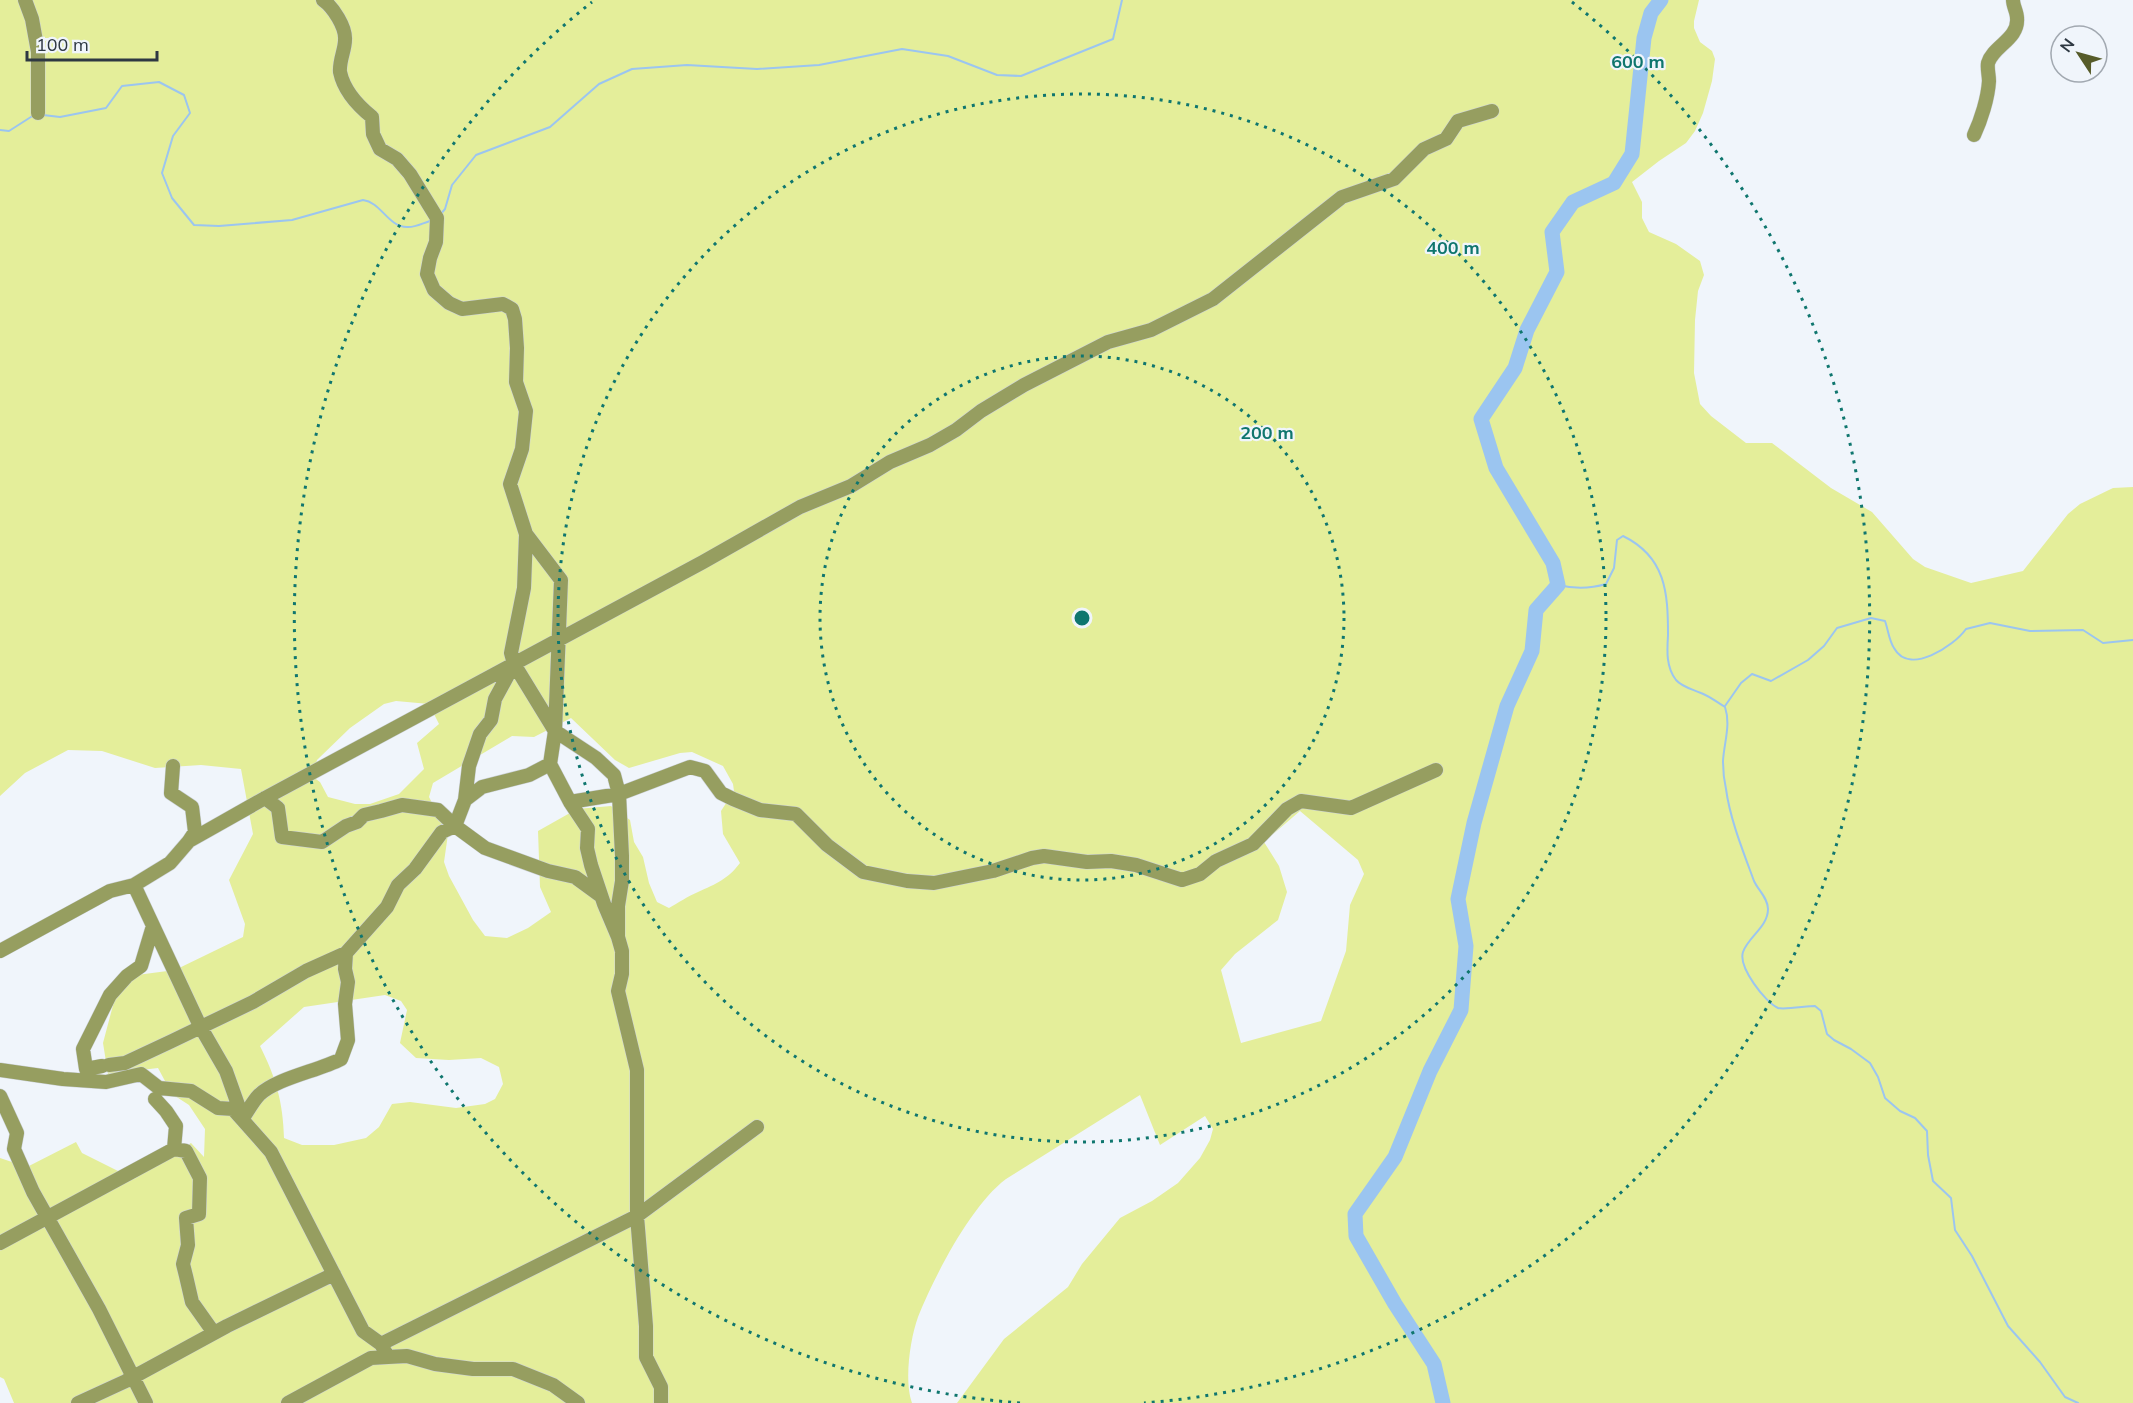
<svg xmlns="http://www.w3.org/2000/svg" width="2133" height="1403" font-family="Mulish,sans-serif">
	<style>
		.green { fill: #e4ee9a; fill-rule: evenodd }
		.lines { fill: none; stroke-linecap: round; stroke-linejoin: round }
		.stream { stroke: #9bc5f0; stroke-width: 2 }
		.river { stroke: #9bc5f0; stroke-width: 15 }
		.minor-casing { stroke: #cdd3da; stroke-width: 15 }
		.minor { stroke: #969e60; stroke-width: 14 }
		.ring { fill: none; stroke: #0f766e; stroke-width: 3; stroke-dasharray: 3 6 }
		.centre { fill: #0f766e; stroke: #f0f5fb; stroke-width: 3 }
		.ring-label { font-size: 18px; text-anchor: middle; font-weight: bold; fill: #0f766e; stroke: #f0f5fb; stroke-width: 4.5; stroke-linejoin: round; paint-order: stroke }
	</style>
	<rect width="100%" height="100%" fill="#f0f5fb"/>
	<path class="green" d="M 0,0 L 1699,0 L 1694,21 L 1694,28 L 1700,42 L 1712,51 L 1715,59 L 1712,81 L 1703,113 L 1695,131 L 1686,143 L 1659,161 L 1632,182 L 1642,202 L 1642,218 L 1649,232 L 1676,244 L 1700,261 L 1704,275 L 1698,291 L 1695,320 L 1694,373 L 1700,404 L 1711,416 L 1746,443 L 1772,443 L 1831,488 L 1872,512 L 1913,559 L 1925,567 L 1971,583 L 2023,571 L 2068,514 L 2080,504 L 2113,488 L 2133,487 L 2133,1403 L 957,1403 L 1004,1339 L 1068,1287 L 1082,1264 L 1120,1218 L 1152,1201 L 1178,1183 L 1200,1158 L 1210,1140 L 1213,1129 L 1205,1116 L 1160,1145 L 1140,1095 L 1006,1179 C 971,1205 934,1277 918,1317 C 910,1339 904,1381 912,1403 L 14,1403 L 4,1379 L 0,1377 L 0,1158 L 27,1167 L 76,1142 L 82,1153 L 134,1179 L 191,1143 L 204,1157 L 205,1129 L 189,1105 L 172,1094 L 158,1068 L 108,1074 L 103,1043 L 116,994 L 137,975 L 175,970 L 243,937 L 245,924 L 229,880 L 253,834 L 241,769 L 201,765 L 155,768 L 102,751 L 68,750 L 25,773 L 0,796 ZM 396,701 L 429,704 L 439,724 L 417,743 L 424,769 L 399,794 L 370,804 L 355,804 L 328,797 L 320,782 L 313,777 L 317,760 L 350,728 L 384,704 ZM 571,718 L 615,760 L 629,768 L 680,753 L 692,752 L 723,766 L 733,784 L 734,791 L 721,811 L 723,834 L 740,863 C 728,879 716,884 698,892 C 688,896 678,903 669,908 L 657,902 L 649,883 L 643,857 L 634,842 L 630,820 L 611,806 L 577,809 L 538,831 L 540,887 L 551,912 L 528,928 L 507,938 L 485,936 L 473,920 L 449,876 L 444,862 L 448,834 L 429,797 L 433,783 L 512,736 L 534,737 ZM 1300,811 L 1358,860 L 1364,874 L 1350,905 L 1346,951 L 1321,1021 L 1241,1043 L 1221,970 L 1235,954 L 1278,920 L 1287,892 L 1279,866 L 1264,842 ZM 385,995 L 401,1001 L 407,1010 L 400,1043 L 416,1058 L 449,1060 L 481,1058 L 499,1067 L 503,1084 L 495,1099 L 485,1104 L 456,1108 L 410,1102 L 392,1104 L 379,1127 L 366,1138 L 334,1145 L 302,1145 L 284,1138 C 283,1102 276,1078 260,1046 L 304,1007 Z"/>
	<g class="lines">
		<path class="stream" d="M 43,115 L 60,117 L 106,108 L 122,86 L 159,82 L 184,95 L 190,113 L 173,136 L 162,173 L 172,198 L 194,225 L 219,226 L 292,220 L 363,200 C 381,202 388,227 407,227 C 414,228 423,223 430,221
			M 0,130 L 9,131 L 34,115
			M 440,215 L 445,209 L 452,185 L 476,155 L 550,127 L 599,84 L 632,69 L 687,65 L 757,69 L 819,65 L 902,49 L 948,56 L 997,75 L 1021,76 L 1113,39 L 1122,0
			M 1558,585 C 1575,589 1589,589 1606,584 L 1614,568 L 1617,540 L 1623,536 C 1666,557 1668,593 1668,635 C 1667,651 1666,667 1676,680 C 1682,687 1692,689 1701,693 C 1709,696 1717,702 1725,707 C 1731,725 1724,743 1723,761 C 1723,770 1724,780 1726,789 C 1730,819 1743,851 1754,881 C 1758,890 1768,898 1768,909 C 1768,927 1748,937 1743,952 C 1738,967 1765,1002 1778,1008 C 1784,1010 1807,1006 1815,1006 L 1821,1011 L 1827,1034 L 1834,1040 L 1851,1049 L 1870,1063 L 1878,1077 L 1885,1098 L 1900,1111 L 1915,1118 L 1927,1131 L 1928,1155 L 1933,1181 L 1951,1198 L 1955,1230 L 1972,1256 L 2008,1326 L 2040,1362 L 2065,1397 L 2078,1403
			M 1725,706 L 1741,683 L 1752,674 L 1771,681 L 1808,660 L 1824,646 L 1837,628 L 1871,618 L 1885,621 C 1888,629 1889,641 1894,648 C 1909,676 1954,646 1966,629 L 1990,623 L 2030,631 L 2083,630 L 2103,643 L 2133,640"/>
		<path class="river" d="M 1443,1403 L 1434,1364 L 1395,1304 L 1356,1236 L 1355,1214 L 1395,1157 L 1430,1071 L 1461,1010 L 1466,946 L 1458,899 L 1474,823 L 1507,706 L 1532,651 L 1536,610 L 1558,585 L 1553,563 L 1496,468 L 1481,419 L 1515,368 L 1527,330 L 1557,272 L 1552,232 L 1573,202 L 1614,183 L 1632,154 L 1644,38 L 1651,13 L 1661,0"/>
		<defs>
			<path id="minor" d="M 25,0 L 32,19 L 38,52 L 38,113
				M 323,0 C 333,7 346,27 345,40 C 345,50 339,61 340,72 C 344,91 357,105 372,117 L 373,134 L 380,149 L 397,159 L 410,174 L 437,218 L 436,242 L 430,258 L 427,274 L 434,290 L 449,303 L 462,309 L 503,304 L 512,309 L 515,319 L 517,348 L 516,382 L 526,411 L 522,449 L 510,484 L 526,534 L 524,588 L 511,653 L 514,664 L 555,731 L 550,764 L 570,802 L 588,829 L 587,848 L 591,865 L 604,904 L 618,937
				M 1974,135 C 1981,120 1988,98 1989,81 C 1989,75 1987,69 1988,63 C 1993,46 2019,39 2017,18 C 2017,12 2013,6 2013,0
				M 526,534 L 561,580 L 555,731 L 596,758 L 614,775 L 619,794 L 622,856 L 622,881 L 618,906 L 618,937 L 622,951 L 622,974 L 618,991 L 637,1070 L 637,1216 L 646,1326 L 646,1357 L 661,1387 L 661,1403
				M 173,766 L 171,793 L 192,807 L 195,832 L 189,841
				M 265,798 L 278,808 L 282,837 L 322,842 L 346,826 L 357,822 L 364,815 L 381,811 L 402,805 L 438,810 L 455,826 L 485,848 L 548,871 L 575,877 L 601,896
				M 465,800 L 482,787 L 529,775 L 550,764
				M 570,802 L 619,794 L 690,767 L 705,771 L 721,793 L 733,799 L 760,810 L 796,814 L 827,845 L 863,872 L 907,881 L 934,883 L 993,871 L 1032,858 L 1044,856 L 1087,862 L 1111,861 L 1136,865 L 1182,880 L 1200,874 L 1216,861 L 1253,844 L 1287,809 L 1301,801 L 1351,808 L 1436,770
				M 134,885 L 200,1026 L 226,1071 L 242,1116
				M 0,951 L 110,891 L 134,885 L 170,863 L 189,841 L 265,798 L 703,562 L 800,507 L 851,486 L 890,462 L 930,445 L 956,430 L 981,411 L 1024,385 L 1108,342 L 1151,330 L 1213,299 L 1342,197 L 1394,179 L 1424,149 L 1446,139 L 1458,121 L 1492,111
				M 109,1065 L 125,1063 L 172,1041 L 253,1002 L 306,971 L 346,953
				M 102,1066 L 86,1069 L 83,1049 L 110,995 L 127,976 L 141,966 L 153,926
				M 0,1070 L 63,1079 L 106,1082 L 141,1074 L 159,1088 L 191,1091 L 218,1108 L 233,1109 L 271,1152 L 363,1331 L 381,1344 L 388,1357 L 407,1356 L 435,1364 L 473,1369 L 513,1369 L 553,1385 L 578,1403
				M 0,1096 L 17,1133 L 14,1149 L 33,1192 L 99,1309 L 146,1403
				M 155,1099 L 166,1111 L 176,1126 L 174,1149 L 186,1151 L 200,1178 L 199,1214 L 186,1218 L 188,1245 L 183,1264 L 186,1276 L 192,1302 L 214,1333
				M 243,1118 C 248,1111 253,1101 259,1095 C 277,1078 318,1071 341,1059 L 348,1040 L 345,1004 L 348,982 L 345,969 L 346,953 L 387,907 L 398,885 L 415,869 L 442,832 L 455,826 L 465,800 L 469,766 L 480,734 L 491,720 L 495,699 L 514,664
				M 0,1243 L 174,1149
				M 381,1344 L 637,1216 L 757,1127
				M 78,1403 L 126,1381 L 227,1326 L 334,1274
				M 288,1403 L 371,1358 L 388,1357"/>
		</defs>
		<use href="#minor" class="minor-casing"/>
		<use href="#minor" class="minor"/>
	</g>
	<g class="ring">
		<circle cx="1082" cy="618" r="262"/>
		<circle cx="1082" cy="618" r="524"/>
		<path d="M1020 1403A787 787 0 0 1 592 2M1572 2A787 787 0 0 1 1144 1403"/>
	</g>
	<circle cx="1082" cy="618" r="9" class="centre"/>
	<g class="ring-label">
		<text x="1638" y="68">600 m</text>
		<text x="1453" y="254">400 m</text>
		<text x="1267" y="439">200 m</text>
	</g>
	<g transform="translate(2079 54) rotate(306)"><circle r="28" fill="#f0f5fb" stroke="#a2a9b1" stroke-width="1.5"/>
	<path d="M0-4.5L10 22L0 15L-10 22Z" fill="#565b29"/>
	<text y="-9" font-size="16" font-weight="bold" text-anchor="middle" fill="#2e3842">N</text>
	</g>
	<path d="M27 51v9h130v-9" fill="none" stroke="#2e3842" stroke-width="3"/>
	<text x="36" y="51" font-size="18" fill="#2e3842" stroke="#f0f5fb" stroke-width="4.5" paint-order="stroke">100 m</text>
</svg>
